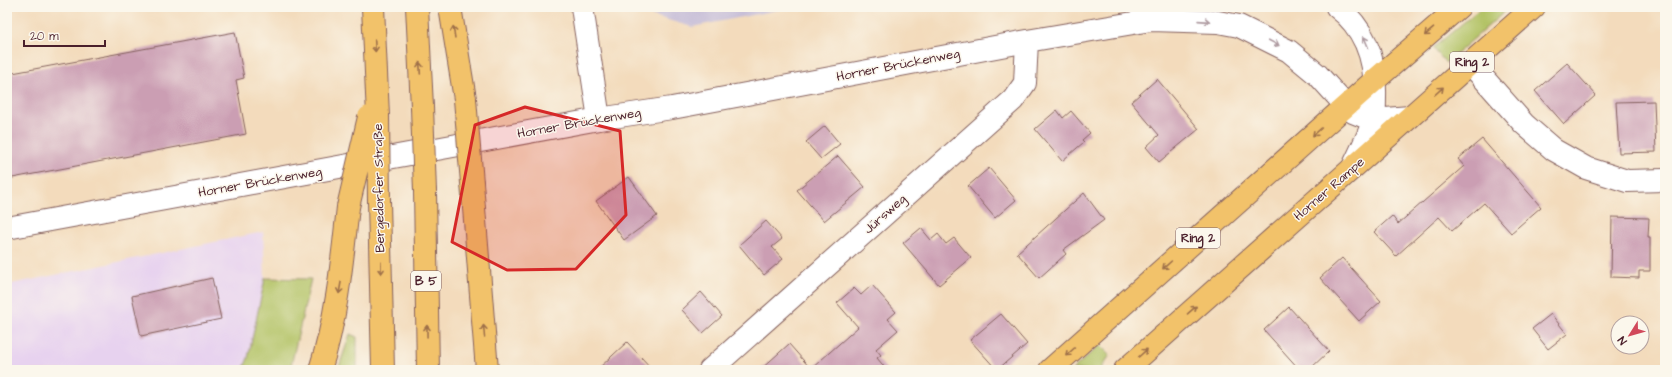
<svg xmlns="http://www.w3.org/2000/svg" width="1672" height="377" font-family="'Architects Daughter',sans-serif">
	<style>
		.built { fill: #e7d2ef }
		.industrial { fill: #c8bfd8 }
		.green { fill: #b2c265; stroke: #7e7048 }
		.building { fill: #cb9eb3 }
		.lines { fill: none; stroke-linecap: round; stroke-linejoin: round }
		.minor-casing { stroke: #85615e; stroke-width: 24 }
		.major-casing { stroke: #85615e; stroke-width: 24 }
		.highway-casing { stroke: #85615e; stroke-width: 24 }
		.minor { stroke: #fff; stroke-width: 22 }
		.major { stroke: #f2c26a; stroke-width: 22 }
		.highway { stroke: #f2c26a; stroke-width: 22 }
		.highway-bridge-casing { stroke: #85615e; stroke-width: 24; stroke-linecap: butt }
		.highway-bridge { stroke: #f2c26a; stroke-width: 22 }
		.oneway { stroke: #ae9aa0 }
		.oneway2 { stroke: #9e704a }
		.marked { fill: #d62828; fill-opacity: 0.2; stroke: #d62828; stroke-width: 3; stroke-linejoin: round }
		.labels { text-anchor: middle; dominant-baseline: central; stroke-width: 3; stroke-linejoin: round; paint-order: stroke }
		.shield { fill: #fbf7ec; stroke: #7f6065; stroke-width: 1 }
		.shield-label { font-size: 12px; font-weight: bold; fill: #4a1f2b }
		.street-label { font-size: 13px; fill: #4a1f2b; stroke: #fbf7ec }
	</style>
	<rect width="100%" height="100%" fill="#fbf7ec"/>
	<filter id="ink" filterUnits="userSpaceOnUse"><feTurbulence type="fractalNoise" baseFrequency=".025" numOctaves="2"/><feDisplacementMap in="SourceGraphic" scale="8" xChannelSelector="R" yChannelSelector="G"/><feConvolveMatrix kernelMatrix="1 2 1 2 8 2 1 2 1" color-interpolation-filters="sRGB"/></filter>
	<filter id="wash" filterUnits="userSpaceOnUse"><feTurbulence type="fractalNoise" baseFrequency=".012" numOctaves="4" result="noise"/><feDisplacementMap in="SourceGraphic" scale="16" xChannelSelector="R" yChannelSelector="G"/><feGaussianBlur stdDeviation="0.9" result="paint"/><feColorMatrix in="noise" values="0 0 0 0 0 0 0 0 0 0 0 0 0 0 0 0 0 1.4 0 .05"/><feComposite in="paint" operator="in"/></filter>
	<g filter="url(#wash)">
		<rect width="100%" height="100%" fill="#f3dbbc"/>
		<path class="built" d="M 263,232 L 265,278 L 248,358 L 243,370 L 7,370 L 7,285 Z"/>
		<path class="industrial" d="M 642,7 L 792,7 L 692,27 L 647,14 Z"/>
		<path class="green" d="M 1482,7 L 1510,7 L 1446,63 L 1433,48 Z
			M 265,278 L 311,279 L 290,370 L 243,370 L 248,358 Z
			M 350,334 L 357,337 L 357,370 L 338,370 Z
			M 1100,345 L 1110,355 L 1100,370 L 1072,370 Z"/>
		<g id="blocks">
			<path class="building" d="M 235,32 L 244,78 L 236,80 L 246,134 L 7,179 L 7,74 Z
				M 1567,63 L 1596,95 L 1564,124 L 1535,91 Z
				M 1157,79 L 1199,129 L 1159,162 L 1146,147 L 1159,135 L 1131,102 Z
				M 1654,101 L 1656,152 L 1619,153 L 1616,102 Z
				M 1057,110 L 1063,118 L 1071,111 L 1090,133 L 1082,140 L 1084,142 L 1062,161 L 1035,129 Z
				M 825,126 L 840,144 L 821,159 L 806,142 Z
				M 1482,139 L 1541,207 L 1511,233 L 1484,203 L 1452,231 L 1439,217 L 1396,256 L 1374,232 L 1392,216 L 1398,224 L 1464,166 L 1458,159 Z
				M 838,156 L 865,187 L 824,221 L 797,190 Z
				M 989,168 L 1016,200 L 995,218 L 968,186 Z
				M 629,177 L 657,216 L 624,240 L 596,201 Z
				M 1084,193 L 1104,220 L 1063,250 L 1066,254 L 1039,278 L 1017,253 Z
				M 1612,217 L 1649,218 L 1648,237 L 1650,237 L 1650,271 L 1639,271 L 1639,278 L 1611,277 Z
				M 766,221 L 782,239 L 772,247 L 783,259 L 764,275 L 739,245 Z
				M 921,228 L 931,240 L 938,234 L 946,244 L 954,238 L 971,258 L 939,285 L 903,243 Z
				M 1342,258 L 1381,301 L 1359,321 L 1320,278 Z
				M 212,278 L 221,319 L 141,336 L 132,296 Z
				M 872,285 L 896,312 L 888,319 L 898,330 L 876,349 L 881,355 L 877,358 L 887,370 L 760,370 L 789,344 L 811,369 L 858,327 L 837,303 L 854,288 L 861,295 Z
				M 701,292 L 722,316 L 703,333 L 682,310 Z
				M 1289,307 L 1329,351 L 1309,370 L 1300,370 L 1264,330 Z
				M 1001,314 L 1027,344 L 997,370 L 970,340 Z
				M 1551,314 L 1567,334 L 1548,349 L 1532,329 Z
				M 627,342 L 653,370 L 597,370 Z"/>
		</g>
	</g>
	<g filter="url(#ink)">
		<use href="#blocks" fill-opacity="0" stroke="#85615e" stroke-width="1"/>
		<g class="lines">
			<defs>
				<path id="minor" d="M 582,7 L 599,119
					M 1337,7 C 1366,29 1376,62 1375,97 C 1375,105 1375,114 1373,122 C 1368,137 1360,152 1353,167
					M 1470,63 L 1524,124 L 1554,150 L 1586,168 L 1627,181 L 1665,180
					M 7,228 L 599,119 L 672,108 L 1027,41 L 1151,20 L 1218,22 L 1239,26 L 1289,51 L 1318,75 L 1346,106 L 1353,112 L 1373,120 L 1410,117
					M 710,370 L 1013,100 L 1025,83 L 1027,41"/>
				<path id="major" d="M 1050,370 L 1375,80 L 1459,7
					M 1125,370 L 1534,7"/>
				<path id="highway" d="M 373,7 L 378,116
					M 417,7 L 422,107
					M 450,7 L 465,99
					M 472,183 L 487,370
					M 425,192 L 428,370
					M 379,201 L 383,370
					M 320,370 C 337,317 342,262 348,207"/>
			</defs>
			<use href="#minor" class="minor-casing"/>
			<use href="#major" class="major-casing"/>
			<use href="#highway" class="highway-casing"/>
			<use href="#minor" class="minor"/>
			<use href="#major" class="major"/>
			<use href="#highway" class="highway"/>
			<defs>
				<path id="highway-bridge" d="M 465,99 L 472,183
					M 422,107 L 425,192
					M 378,116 L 379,201
					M 348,207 L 369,117"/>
			</defs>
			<use href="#highway-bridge" class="highway-bridge-casing"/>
			<use href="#highway-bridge" class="highway-bridge"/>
		</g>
		<defs><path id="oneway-shaft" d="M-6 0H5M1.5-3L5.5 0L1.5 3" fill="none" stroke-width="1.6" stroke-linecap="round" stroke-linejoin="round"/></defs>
		<g class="oneway">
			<use href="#oneway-shaft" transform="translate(1204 21) rotate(4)"/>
			<use href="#oneway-shaft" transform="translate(1366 42) rotate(-113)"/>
			<use href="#oneway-shaft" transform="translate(1274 43) rotate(28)"/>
		</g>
		<g class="oneway2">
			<use href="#oneway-shaft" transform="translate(454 32) rotate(-99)"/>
			<use href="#oneway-shaft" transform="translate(1429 32) rotate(140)"/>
			<use href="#oneway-shaft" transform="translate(375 46) rotate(87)"/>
			<use href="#oneway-shaft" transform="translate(420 68) rotate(-93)"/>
			<use href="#oneway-shaft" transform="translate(1439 91) rotate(-42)"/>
			<use href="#oneway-shaft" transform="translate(1317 132) rotate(138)"/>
			<use href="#oneway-shaft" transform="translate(1167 265) rotate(138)"/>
			<use href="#oneway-shaft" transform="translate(381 268) rotate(89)"/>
			<use href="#oneway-shaft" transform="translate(340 288) rotate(100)"/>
			<use href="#oneway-shaft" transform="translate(1192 310) rotate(-41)"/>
			<use href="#oneway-shaft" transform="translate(427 331) rotate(-91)"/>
			<use href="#oneway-shaft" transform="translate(484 331) rotate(-95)"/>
			<use href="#oneway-shaft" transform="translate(1070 352) rotate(138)"/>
			<use href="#oneway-shaft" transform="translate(1143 353) rotate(-42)"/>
		</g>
	</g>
	<path class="marked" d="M 525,107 L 620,131 L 626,215 L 576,269 L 507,270 L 452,242 L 475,125 Z"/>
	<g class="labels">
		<g class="shield">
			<rect x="1450" y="52" width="44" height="20" rx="3"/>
			<rect x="1176" y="228" width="44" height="20" rx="3"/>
			<rect x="411" y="271" width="30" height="20" rx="3"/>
		</g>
		<g class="shield-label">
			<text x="1472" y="62">Ring 2</text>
			<text x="1198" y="238">Ring 2</text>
			<text x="426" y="281">B 5</text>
		</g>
		<g class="street-label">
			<text transform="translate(898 65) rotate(-11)">Horner Brückenweg</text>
			<text transform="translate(579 123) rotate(-10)">Horner Brückenweg</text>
			<text transform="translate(260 182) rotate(-10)">Horner Brückenweg</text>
			<text transform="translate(379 188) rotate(-91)">Bergedorfer Straße</text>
			<text transform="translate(1329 189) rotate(-41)">Horner Rampe</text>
			<text transform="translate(885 214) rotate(-42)">Jürsweg</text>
		</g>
	</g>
	<rect width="1672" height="377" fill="none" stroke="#fbf7ec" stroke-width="24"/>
	<g transform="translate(1630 335) rotate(233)"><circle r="19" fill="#fbf7ec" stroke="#b4a19f"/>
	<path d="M0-3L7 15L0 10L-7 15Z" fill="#d1495b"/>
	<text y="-6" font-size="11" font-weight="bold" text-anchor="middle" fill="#4a1f2b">N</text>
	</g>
	<path d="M24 40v6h81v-6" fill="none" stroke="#4a1f2b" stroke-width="2"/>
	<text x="30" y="40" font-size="12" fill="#4a1f2b" stroke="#fbf7ec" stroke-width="3" paint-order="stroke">20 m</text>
</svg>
